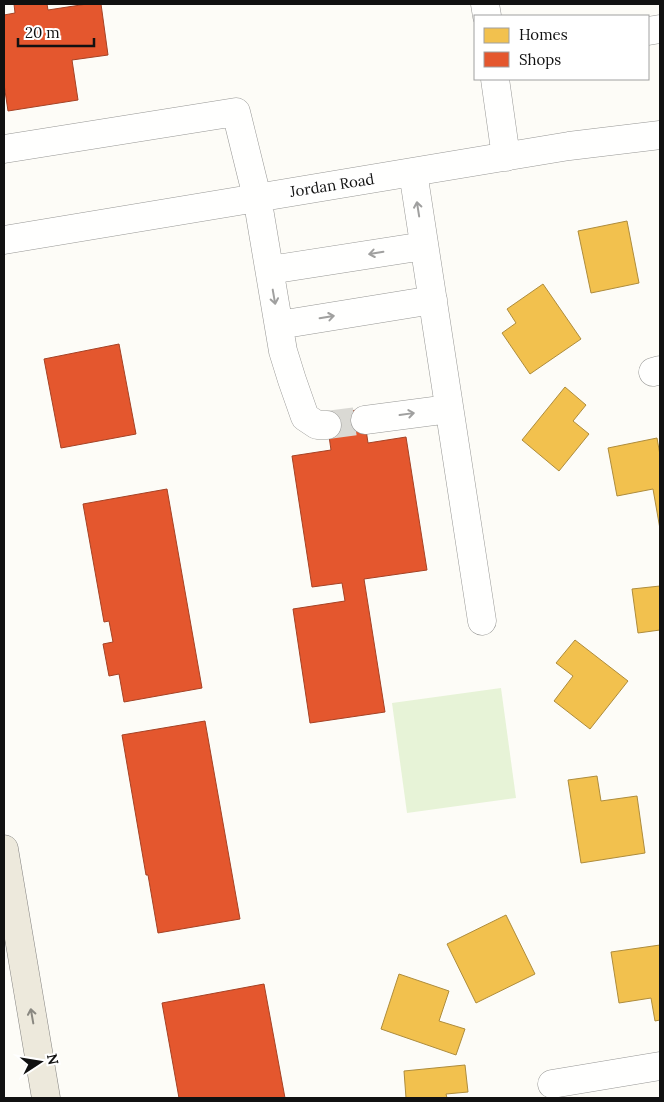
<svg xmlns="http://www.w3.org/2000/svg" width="664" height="1102" font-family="Lora,serif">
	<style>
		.green { fill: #e7f3d7 }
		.homes { fill: #f2c14e; stroke: #ae8c3c }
		.shops { fill: #e4572e; stroke: #a54225 }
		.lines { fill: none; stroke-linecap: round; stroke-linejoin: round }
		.minor-tunnel { stroke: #dad9d4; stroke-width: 28; stroke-dasharray: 28 14; stroke-linecap: butt }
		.minor-casing { stroke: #979795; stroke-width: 29 }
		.major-casing { stroke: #858482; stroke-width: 29 }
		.minor { stroke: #fffffe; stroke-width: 28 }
		.major { stroke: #ede9dc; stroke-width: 28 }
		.oneway { stroke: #a0a09f }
		.oneway2 { stroke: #8a8881 }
		.labels { text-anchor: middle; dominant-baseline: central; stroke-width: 5; stroke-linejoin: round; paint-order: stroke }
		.street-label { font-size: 15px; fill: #111; stroke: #fff }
	</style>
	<rect width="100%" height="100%" fill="#fdfcf7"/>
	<path class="green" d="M 501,688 L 516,798 L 407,813 L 392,703 Z"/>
	<path class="homes" d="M 627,221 L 639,283 L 591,293 L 578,231 Z
		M 543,284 L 581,339 L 530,374 L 502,333 L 516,323 L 507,309 Z
		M 565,387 L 586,405 L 573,421 L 589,434 L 559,471 L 522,440 Z
		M 657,438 L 660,455 L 660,529 L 653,489 L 617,496 L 608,448 Z
		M 660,586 L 660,630 L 638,633 L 632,589 Z
		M 575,640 L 628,681 L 590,729 L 554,701 L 573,676 L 556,663 Z
		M 597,776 L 601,801 L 637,796 L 645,853 L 581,863 L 568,780 Z
		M 506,915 L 535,974 L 476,1003 L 447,944 Z
		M 660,945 L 660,1020 L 655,1021 L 651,998 L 619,1003 L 611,952 Z
		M 399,974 L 449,991 L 439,1021 L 465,1029 L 456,1055 L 381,1029 Z
		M 465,1065 L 468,1092 L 446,1094 L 447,1098 L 406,1098 L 404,1071 Z"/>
	<path class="shops" d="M 14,4 L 47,4 L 48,10 L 87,4 L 101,4 L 108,55 L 72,60 L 78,100 L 8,111 L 4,84 L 4,15 L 15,13 Z
		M 119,344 L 136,434 L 61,448 L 44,359 Z
		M 363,409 L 368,443 L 406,437 L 427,570 L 364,579 L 385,712 L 310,723 L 293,609 L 345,601 L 342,583 L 312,587 L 292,456 L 331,450 L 326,415 Z
		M 167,489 L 202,688 L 124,702 L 119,674 L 109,676 L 103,644 L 113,642 L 109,621 L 104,622 L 83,504 Z
		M 205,721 L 240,919 L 158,933 L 148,875 L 146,875 L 122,735 Z
		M 264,984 L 285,1098 L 179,1098 L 162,1003 Z"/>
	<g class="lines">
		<path class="minor-tunnel" d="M 327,425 L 365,420"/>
		<defs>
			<path id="minor" d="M 485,4 L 487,16
				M 648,31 L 660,29
				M 495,79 L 506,157
				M 4,149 L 236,112 L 257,197 L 283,351 L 292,380 L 305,417 L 317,425 L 327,425
				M 413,172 L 482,621
				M 4,240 L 569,146 L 660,135
				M 270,270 L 424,246
				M 279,325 L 433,300
				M 653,372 L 660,370
				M 365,420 L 449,409
				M 552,1084 L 660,1066"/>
			<path id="major" d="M 4,849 L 46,1098"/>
		</defs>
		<use href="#minor" class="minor-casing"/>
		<use href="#major" class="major-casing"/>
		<use href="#minor" class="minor"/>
		<use href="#major" class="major"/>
	</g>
	<defs><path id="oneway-shaft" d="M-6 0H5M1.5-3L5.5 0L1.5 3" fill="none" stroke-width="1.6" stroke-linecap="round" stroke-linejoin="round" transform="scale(1.25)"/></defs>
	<g class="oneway">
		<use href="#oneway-shaft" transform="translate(418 209) rotate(-99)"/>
		<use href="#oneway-shaft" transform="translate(376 253) rotate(171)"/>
		<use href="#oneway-shaft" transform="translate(274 297) rotate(80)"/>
		<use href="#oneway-shaft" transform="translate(327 317) rotate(-9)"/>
		<use href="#oneway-shaft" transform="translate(407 414) rotate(-8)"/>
	</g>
	<use class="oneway2" href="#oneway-shaft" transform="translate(32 1016) rotate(-100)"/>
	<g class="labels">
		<g class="street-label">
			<text transform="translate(332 185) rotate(-9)">Jordan Road</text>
		</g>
	</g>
	<rect width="664" height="1102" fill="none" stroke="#111111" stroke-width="10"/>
	<rect x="474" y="15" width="175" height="65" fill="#ffffff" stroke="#a0a0a0"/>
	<rect x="484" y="28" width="25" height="15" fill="#f2c14e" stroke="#a0a0a0"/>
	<text x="519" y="40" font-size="15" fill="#111111">Homes</text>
	<rect x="484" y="52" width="25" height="15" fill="#e4572e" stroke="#a0a0a0"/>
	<text x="519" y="65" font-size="15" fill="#111111">Shops</text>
	<g transform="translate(40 1062) rotate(78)" stroke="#ffffff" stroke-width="4" paint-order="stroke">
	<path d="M0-4L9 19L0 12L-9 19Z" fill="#111111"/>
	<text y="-8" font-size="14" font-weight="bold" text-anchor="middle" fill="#111111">N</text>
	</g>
	<path d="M18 38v8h76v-8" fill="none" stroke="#111111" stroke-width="2.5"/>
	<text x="25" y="38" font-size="15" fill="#111111" stroke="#ffffff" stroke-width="4" paint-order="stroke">20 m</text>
</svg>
